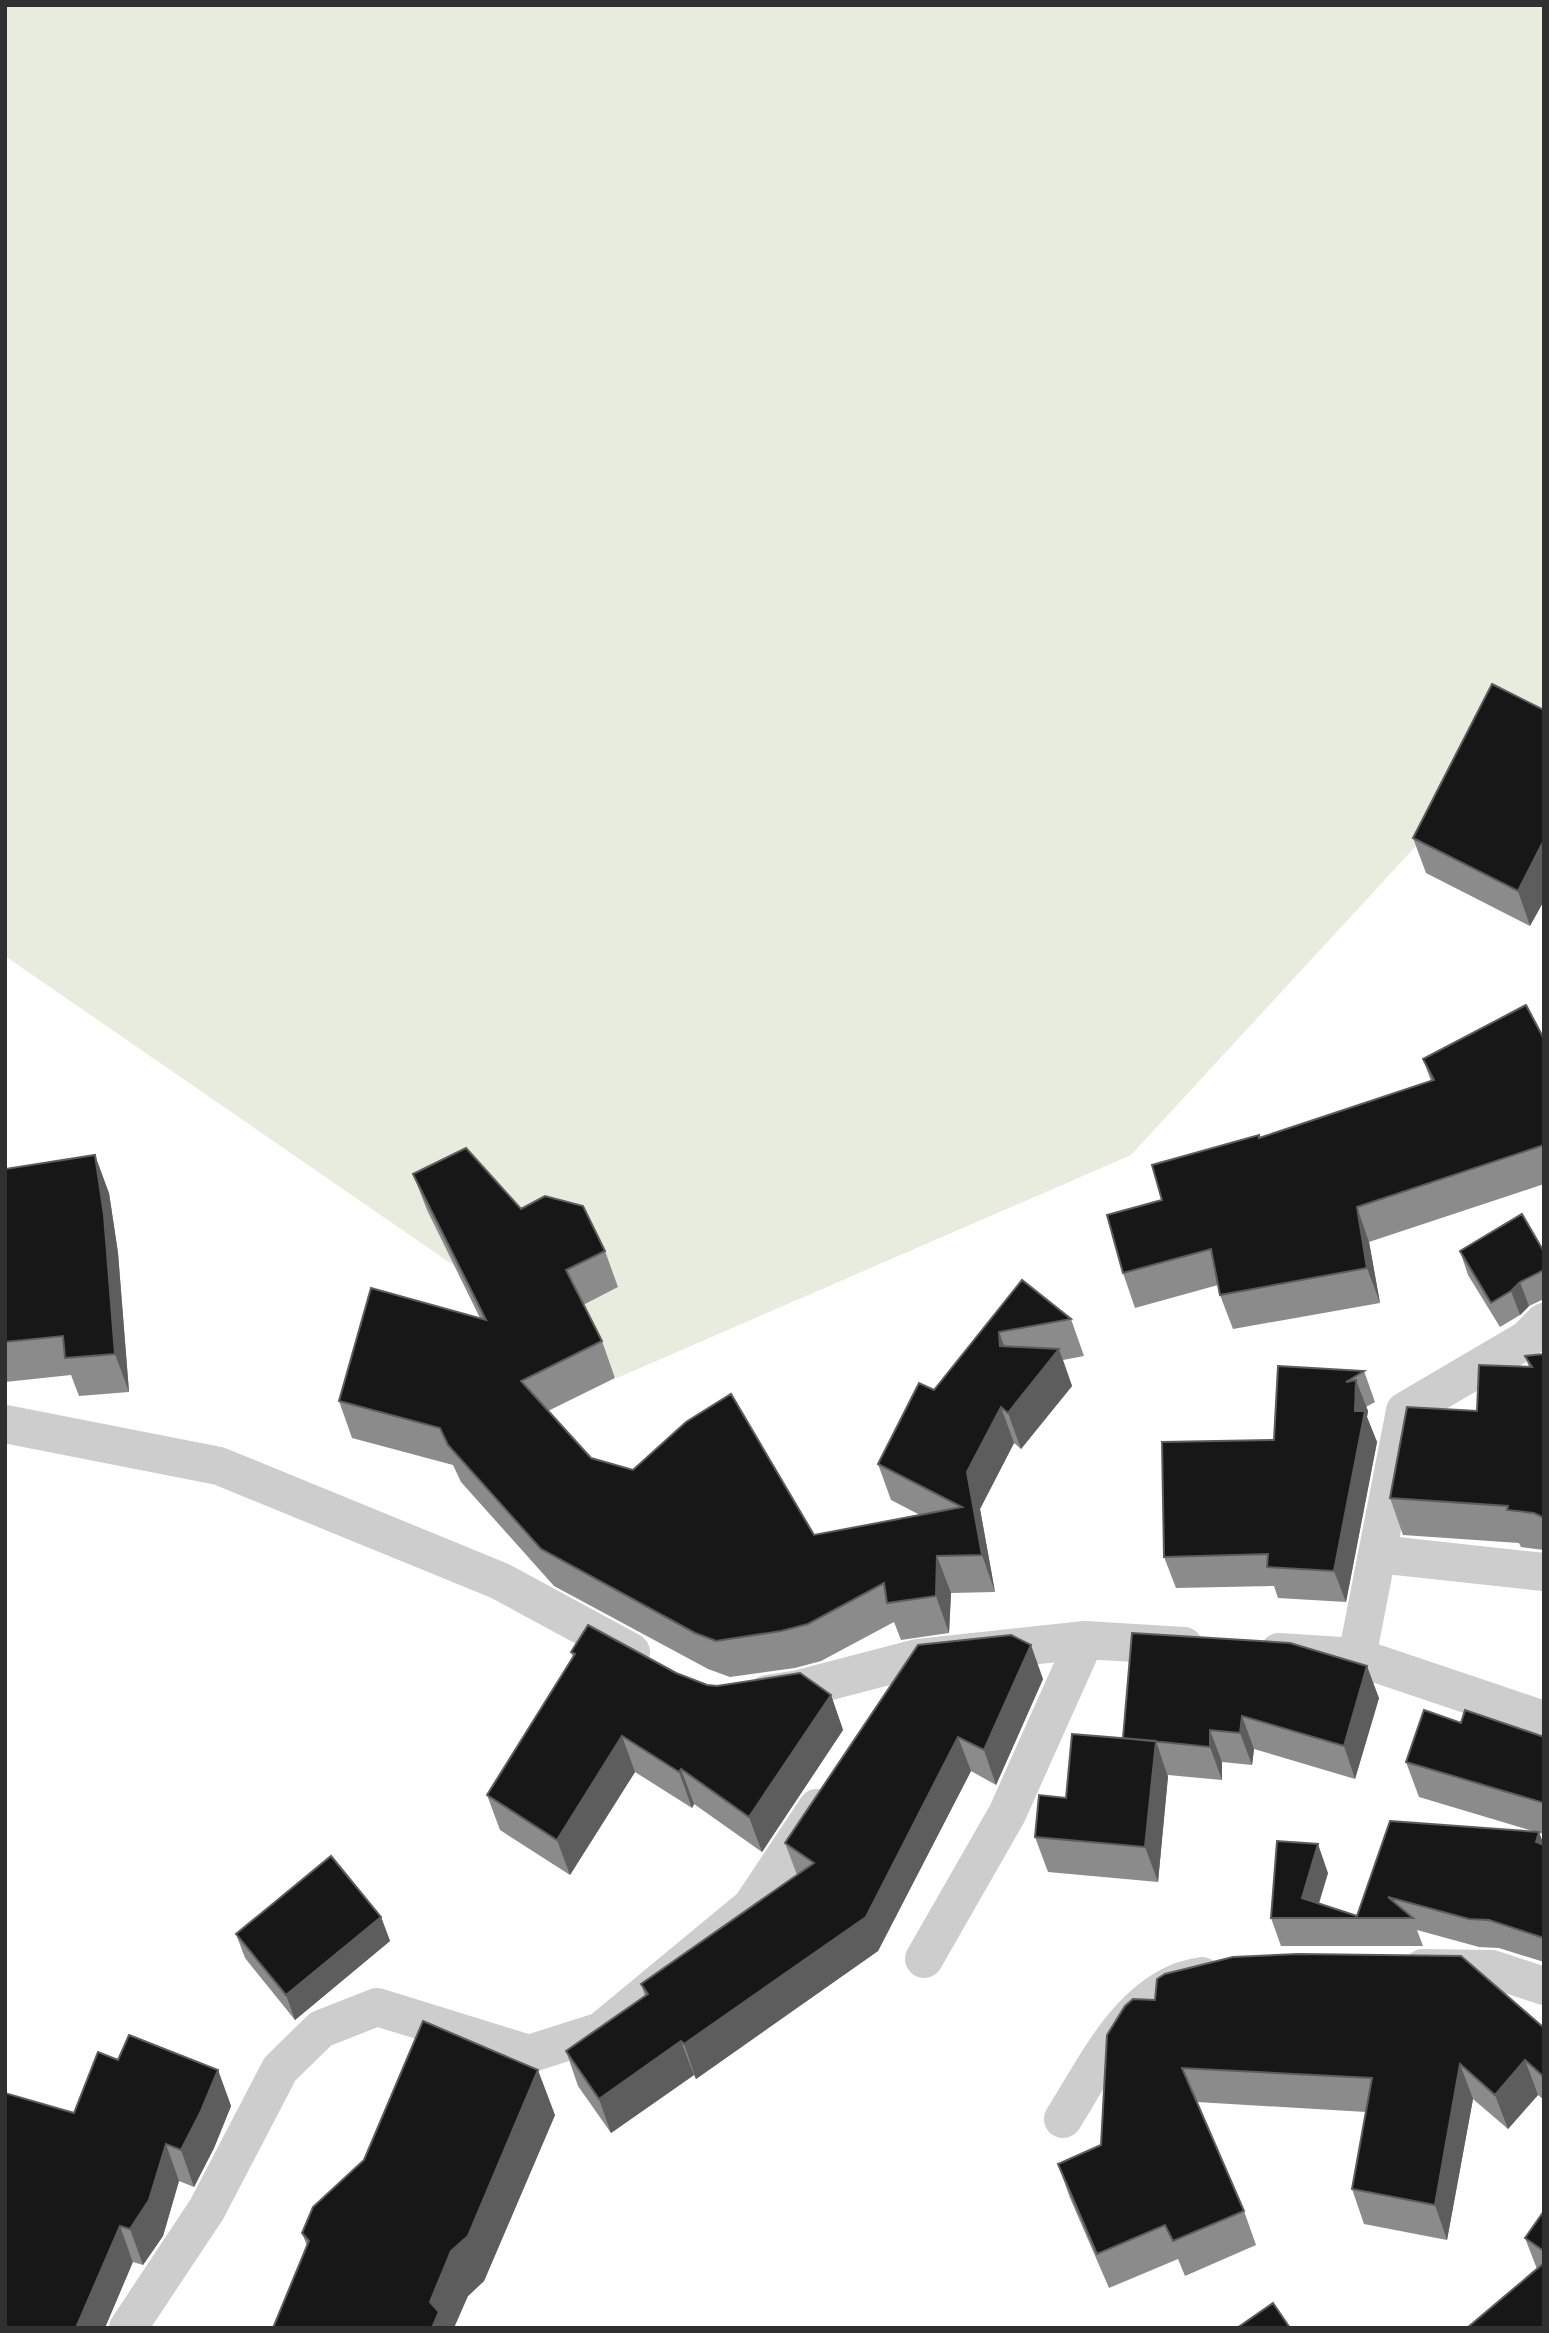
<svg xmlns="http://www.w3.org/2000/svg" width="1549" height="2333" font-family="Jost,sans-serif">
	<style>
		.green { fill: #e7ecde }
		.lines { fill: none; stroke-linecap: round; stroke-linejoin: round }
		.street { stroke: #cdcdcd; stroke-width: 38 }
		.wall { fill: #8b8b8b }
		.shaded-wall { fill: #5d5d5d }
		.building { fill: #171717; stroke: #5d5d5d; stroke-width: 2 }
	</style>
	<rect width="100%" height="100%" fill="#fff"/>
	<path class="green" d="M 5,5 L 1544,5 L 1544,707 L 1131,1155 L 617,1378 L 5,956 Z"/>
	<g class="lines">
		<path class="street" d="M 1544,1322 L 1526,1340 L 1405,1411 L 1357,1657 L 1544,1720
			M 5,1424 L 219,1466 L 500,1581 L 631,1652
			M 1378,1554 L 1544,1572
			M 1279,1652 L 1357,1657
			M 767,1694 L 799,1689 L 918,1658 L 1085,1640 L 1184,1646
			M 924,1959 L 1007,1814 L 1085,1640
			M 1423,1968 L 1492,1969 L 1544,1986
			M 1063,2119 C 1096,2067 1133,1985 1202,1976
			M 128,2328 L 207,2209 L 280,2069 L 321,2029 L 377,2007 L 529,2054 L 601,2031 L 751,1907 L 817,1808"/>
	</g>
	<path class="wall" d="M 1492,684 L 1530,926 L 1426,873 L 1413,838 Z
		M 1544,1039 L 1544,1184 L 1369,1242 L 1380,1303 L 1233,1329 L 1220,1295 L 1218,1285 L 1135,1308 L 1123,1273 L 1162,1200 L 1260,1138 L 1431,1081 L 1423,1059 Z
		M 5,1169 L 109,1193 L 118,1253 L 129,1392 L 79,1396 L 71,1375 L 5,1382 Z
		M 413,1174 L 521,1209 L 605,1251 L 618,1287 L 583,1305 L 602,1341 L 615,1378 L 548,1411 L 591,1458 L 814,1535 L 920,1515 L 891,1500 L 878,1464 L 934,1390 L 1022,1280 L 1071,1319 L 1084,1356 L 1063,1360 L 1072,1386 L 1021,1449 L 1014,1443 L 980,1509 L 995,1592 L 951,1593 L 949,1633 L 901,1640 L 894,1622 L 821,1661 L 795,1668 L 730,1677 L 708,1669 L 554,1586 L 461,1482 L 453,1465 L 352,1438 L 339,1401 L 480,1318 L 427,1210 Z
		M 1460,1251 L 1544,1252 L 1544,1299 L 1529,1306 L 1520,1315 L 1500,1327 L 1468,1275 Z
		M 1544,1354 L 1544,1550 L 1521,1547 L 1519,1543 L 1403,1535 L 1390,1498 L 1477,1411 L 1529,1367 L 1525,1356 Z
		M 1278,1366 L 1364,1371 L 1375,1402 L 1366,1407 L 1368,1411 L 1367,1417 L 1377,1442 L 1346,1602 L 1278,1598 L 1274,1586 L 1176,1588 L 1164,1557 L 1274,1440 Z
		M 1132,1633 L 1379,1698 L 1355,1779 L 1254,1749 L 1252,1765 L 1222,1762 L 1222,1780 L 1168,1775 L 1158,1882 L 1048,1872 L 1035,1837 L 1066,1798 L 1123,1738 Z
		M 571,1652 L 676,1673 L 707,1685 L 831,1695 L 843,1730 L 762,1852 L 694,1804 L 692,1808 L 635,1772 L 570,1875 L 500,1830 L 487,1795 L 573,1657 Z
		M 1043,1679 L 996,1785 L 971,1771 L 878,1951 L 696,2079 L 694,2075 L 611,2133 L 578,2086 L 566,2051 L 645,1996 L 641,1984 L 797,1875 L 785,1843 Z
		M 1461,1723 L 1544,1737 L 1544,1834 L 1539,1833 L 1544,1845 L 1544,1962 L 1499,1948 L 1479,1947 L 1417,1930 L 1423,1946 L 1281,1946 L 1271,1918 L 1328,1873 L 1319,1904 L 1357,1916 L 1390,1821 L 1536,1832 L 1419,1797 L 1406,1762 Z
		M 381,1917 L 390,1941 L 295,2020 L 245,1958 L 236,1934 Z
		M 1544,2028 L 1544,2100 L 1538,2095 L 1508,2129 L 1473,2099 L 1447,2240 L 1364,2224 L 1352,2189 L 1366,2112 L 1197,2102 L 1244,2211 L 1256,2245 L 1185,2276 L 1178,2259 L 1109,2288 L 1070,2198 L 1058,2164 L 1101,2145 L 1107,2035 Z
		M 118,2060 L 218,2070 L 231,2106 L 214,2148 L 194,2187 L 179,2181 L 163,2236 L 143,2265 L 133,2262 L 74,2113 Z
		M 555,2115 L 484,2281 L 468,2296 L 307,2246 L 302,2233 Z
		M 1544,2211 L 1544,2328 L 1537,2269 L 1525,2238 Z"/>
	<path class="shaded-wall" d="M 1544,840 L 1544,901 L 1530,926 L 1518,891 Z
		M 95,1155 L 109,1193 L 118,1253 L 129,1392 L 115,1354 Z
		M 1357,1207 L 1369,1242 L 1380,1303 L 1367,1268 Z
		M 1520,1282 L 1529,1306 L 1520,1315 L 1511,1291 Z
		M 999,1332 L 1013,1369 L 1000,1346 Z
		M 1059,1349 L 1072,1386 L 1021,1449 L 1008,1413 Z
		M 1356,1380 L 1368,1411 L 1367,1417 L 1377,1442 L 1346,1602 L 1334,1571 L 1355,1411 Z
		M 1001,1407 L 1014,1443 L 980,1509 L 995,1592 L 982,1555 L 967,1472 Z
		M 937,1556 L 951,1593 L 949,1633 L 936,1596 Z
		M 1031,1645 L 1043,1679 L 996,1785 L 984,1750 Z
		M 1367,1666 L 1379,1698 L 1355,1779 L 1344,1746 Z
		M 831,1695 L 843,1730 L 762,1852 L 749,1817 Z
		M 1242,1716 L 1254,1749 L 1252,1765 L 1240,1733 Z
		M 1210,1730 L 1222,1762 L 1222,1780 L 1210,1747 Z
		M 622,1736 L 635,1772 L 570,1875 L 557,1840 Z
		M 958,1737 L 971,1771 L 878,1951 L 696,2079 L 684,2044 Z
		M 1156,1741 L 1168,1777 L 1158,1882 L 1145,1847 Z
		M 681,1769 L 694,1804 L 692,1808 L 679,1772 Z
		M 1539,1832 L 1544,1845 L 1536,1842 Z
		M 1318,1844 L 1328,1873 L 1314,1918 L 1302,1898 Z
		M 381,1917 L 390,1941 L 295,2020 L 286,1995 Z
		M 681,2041 L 694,2075 L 611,2133 L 599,2099 Z
		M 1525,2060 L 1538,2095 L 1508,2129 L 1495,2095 Z
		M 1460,2064 L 1473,2099 L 1447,2240 L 1435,2205 Z
		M 218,2070 L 231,2106 L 214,2148 L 194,2187 L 181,2150 Z
		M 538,2070 L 555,2115 L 484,2281 L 468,2296 L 454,2328 L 432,2328 L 430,2302 L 451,2251 Z
		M 166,2144 L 179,2181 L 163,2236 L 143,2265 L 130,2229 Z
		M 120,2226 L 133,2262 L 105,2328 L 76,2328 Z"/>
	<path class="building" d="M 1492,684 L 1544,710 L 1544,840 L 1518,891 L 1413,838 Z
		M 1526,1005 L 1544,1039 L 1544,1145 L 1357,1207 L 1367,1268 L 1220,1295 L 1211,1249 L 1123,1273 L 1107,1215 L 1162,1200 L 1152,1165 L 1259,1135 L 1259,1138 L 1434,1080 L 1423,1059 Z
		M 466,1148 L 521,1209 L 545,1196 L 583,1206 L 605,1251 L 566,1270 L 602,1341 L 521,1381 L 591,1458 L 633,1470 L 686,1422 L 731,1394 L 814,1535 L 962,1507 L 878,1464 L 919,1383 L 934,1390 L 1022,1280 L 1071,1319 L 999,1332 L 1000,1346 L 1059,1349 L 1008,1413 L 1001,1407 L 967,1472 L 982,1555 L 937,1556 L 936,1596 L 887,1603 L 884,1583 L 808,1624 L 781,1631 L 716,1641 L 695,1633 L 541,1549 L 448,1445 L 440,1428 L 339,1401 L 371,1288 L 486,1320 L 413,1174 Z
		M 95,1155 L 104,1215 L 115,1354 L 65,1358 L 63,1336 L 5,1342 L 5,1169 Z
		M 1522,1214 L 1544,1252 L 1544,1270 L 1520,1282 L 1511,1291 L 1491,1303 L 1460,1251 Z
		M 1544,1354 L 1544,1518 L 1534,1513 L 1507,1510 L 1508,1506 L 1390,1498 L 1407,1407 L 1477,1411 L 1479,1365 L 1532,1367 L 1525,1356 Z
		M 1278,1366 L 1364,1371 L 1346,1382 L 1356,1380 L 1355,1411 L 1365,1411 L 1334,1571 L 1267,1567 L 1268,1554 L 1164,1557 L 1162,1442 L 1274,1440 Z
		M 588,1625 L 676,1673 L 707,1685 L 717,1686 L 800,1673 L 831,1695 L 749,1817 L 681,1769 L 679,1772 L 622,1736 L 557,1840 L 487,1795 L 575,1654 L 571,1652 Z
		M 1132,1633 L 1290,1643 L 1367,1666 L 1344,1746 L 1242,1716 L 1240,1733 L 1210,1730 L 1210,1747 L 1123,1738 Z
		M 1011,1635 L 1031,1645 L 984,1750 L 958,1737 L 866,1917 L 684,2044 L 681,2041 L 599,2099 L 566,2051 L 648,1994 L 641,1984 L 814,1863 L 785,1843 L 918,1645 Z
		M 1424,1710 L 1461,1723 L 1465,1710 L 1544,1737 L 1544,1803 L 1406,1762 Z
		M 1072,1734 L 1156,1741 L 1145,1847 L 1035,1837 L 1039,1795 L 1066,1798 Z
		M 1390,1821 L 1539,1832 L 1536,1842 L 1544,1845 L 1544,1938 L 1489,1920 L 1469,1919 L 1388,1897 L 1413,1918 L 1271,1918 L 1277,1841 L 1318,1844 L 1302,1898 L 1357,1916 Z
		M 331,1856 L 381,1917 L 286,1995 L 236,1934 Z
		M 1298,1954 L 1461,1956 L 1544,2028 L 1544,2077 L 1525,2060 L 1495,2095 L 1460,2064 L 1435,2205 L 1352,2189 L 1372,2078 L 1182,2068 L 1244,2211 L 1173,2241 L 1165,2225 L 1097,2254 L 1058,2164 L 1101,2145 L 1107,2035 L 1125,2006 L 1133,1999 L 1155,2000 L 1157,1979 L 1165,1974 L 1233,1957 Z
		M 423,2021 L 538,2070 L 468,2236 L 451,2251 L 430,2302 L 439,2312 L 432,2328 L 273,2328 L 309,2241 L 302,2233 L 313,2207 L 364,2160 Z
		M 129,2035 L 218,2070 L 201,2111 L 181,2150 L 166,2144 L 149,2200 L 130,2229 L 120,2226 L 76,2328 L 5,2328 L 5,2093 L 74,2113 L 98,2052 L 118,2060 Z
		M 1544,2211 L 1544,2251 L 1525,2238 Z
		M 1544,2263 L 1544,2328 L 1467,2328 Z
		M 1273,2303 L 1290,2328 L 1237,2328 Z"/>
	<rect width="1549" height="2333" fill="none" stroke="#303030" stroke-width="14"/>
</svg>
